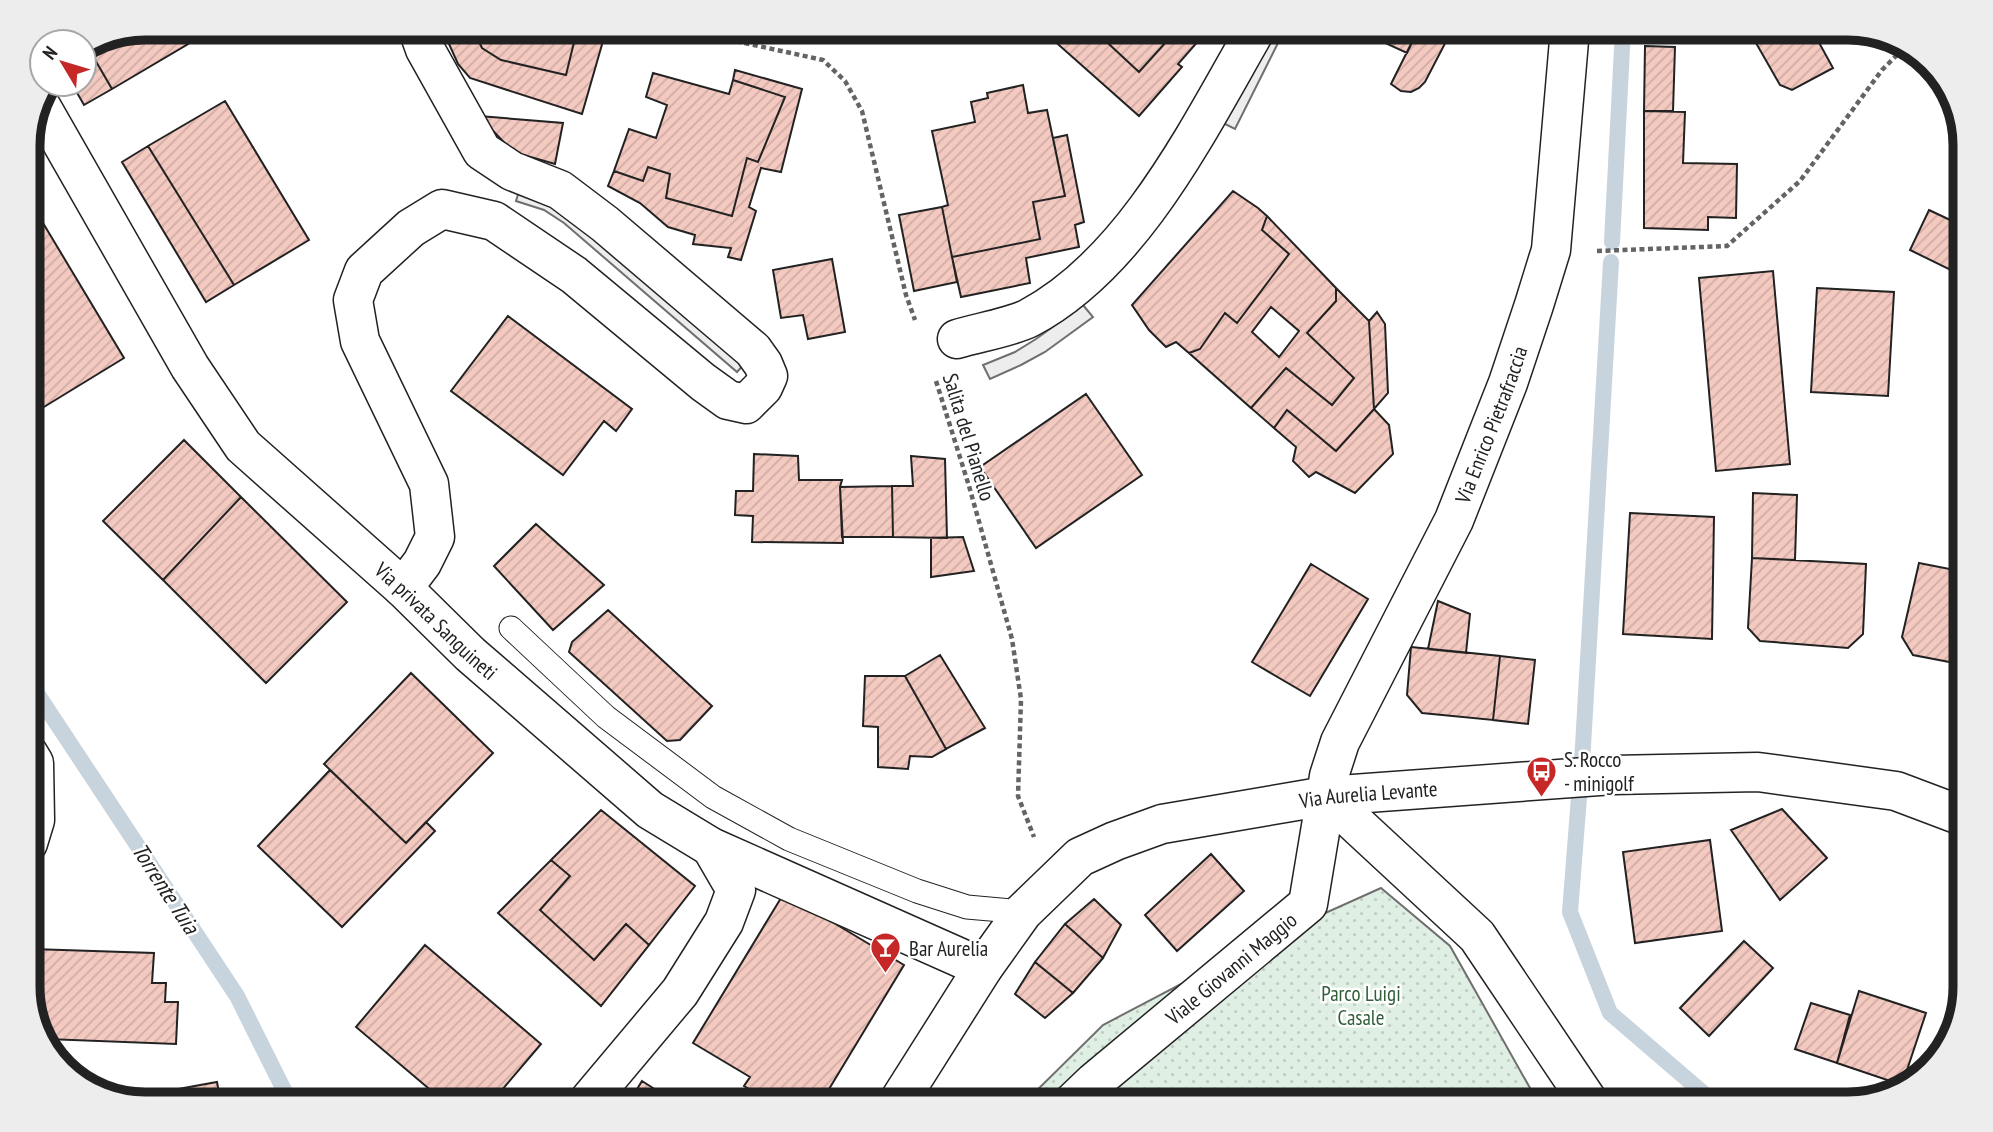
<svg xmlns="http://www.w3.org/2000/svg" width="1993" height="1132" font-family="'PT Sans Narrow',sans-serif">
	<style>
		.green { fill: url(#green-dots); stroke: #6f6f6f; stroke-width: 2 }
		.parking { fill: #ededed; stroke: #6f6f6f; stroke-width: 2 }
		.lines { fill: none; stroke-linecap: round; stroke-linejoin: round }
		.stream { stroke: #c7d3dd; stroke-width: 16 }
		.building { fill: url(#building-hatch); stroke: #222; stroke-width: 2; fill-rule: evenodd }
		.lane-casing { stroke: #222; stroke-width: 25 }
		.street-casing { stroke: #222; stroke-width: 41 }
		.secondary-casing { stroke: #222; stroke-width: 41 }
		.primary-casing { stroke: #222; stroke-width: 41 }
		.path { stroke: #646464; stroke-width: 4.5; stroke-dasharray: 5 3.5; stroke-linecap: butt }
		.lane { stroke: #fff; stroke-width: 23 }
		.street { stroke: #fff; stroke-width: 38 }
		.secondary { stroke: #fff; stroke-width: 38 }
		.primary { stroke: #fff; stroke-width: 38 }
		.labels { text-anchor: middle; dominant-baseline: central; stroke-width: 5; stroke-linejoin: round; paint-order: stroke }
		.street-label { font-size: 21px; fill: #222; stroke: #fff }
		.poi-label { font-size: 21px; fill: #222; stroke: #fff; text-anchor: start }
		.park-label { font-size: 21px; fill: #2f5e38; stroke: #fff }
		.water-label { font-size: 23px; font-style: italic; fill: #222; stroke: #fff }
		.rim { fill: none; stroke: #222; stroke-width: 9 }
	</style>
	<defs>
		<pattern id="green-dots" width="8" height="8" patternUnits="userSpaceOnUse" patternTransform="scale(1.75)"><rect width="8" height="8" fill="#e0efe3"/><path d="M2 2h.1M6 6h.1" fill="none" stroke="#c0cdc2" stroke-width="1.8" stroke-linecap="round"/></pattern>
		<pattern id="building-hatch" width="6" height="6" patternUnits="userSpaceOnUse" patternTransform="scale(1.75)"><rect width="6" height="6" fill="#f3c9c0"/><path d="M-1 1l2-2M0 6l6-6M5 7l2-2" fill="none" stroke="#d0aca5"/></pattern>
	</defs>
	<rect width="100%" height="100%" fill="#fff"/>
	<path class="green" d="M 1381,888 L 1450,946 L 1539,1104 L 1023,1104 L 1103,1025 L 1263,941 Z"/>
	<path class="parking" d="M 1267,31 L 1284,31 L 1235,129 L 1221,122 Z
		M 520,188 L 557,199 L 746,362 L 737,372 L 564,223 L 544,210 L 516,201 Z
		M 1083,305 L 1093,317 L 1045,352 L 1021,365 L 990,379 L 983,365 L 1015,352 L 1036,339 Z"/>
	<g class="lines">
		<path class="stream" d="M 1612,242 L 1623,29
			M 1611,262 L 1583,746 L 1570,912 L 1610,1013 L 1716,1104
			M 28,680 L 237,996 L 285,1092 L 288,1104"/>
	</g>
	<path class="building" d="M 1811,28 L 1833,68 L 1792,90 L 1780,85 L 1748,29 Z
		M 1357,30 L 1418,30 L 1407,53 Z
		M 1418,30 L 1452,30 L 1425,82 L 1419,88 L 1411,92 L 1401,91 L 1391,84 Z
		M 1176,31 L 1139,72 L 1096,32 Z
		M 1176,31 L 1207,31 L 1178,64 L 1182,67 L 1139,116 L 1051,38 L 1057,32 L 1096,32 L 1139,72 Z
		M 576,34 L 605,34 L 582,114 L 470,78 L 458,64 L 445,35 L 476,35 L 482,48 L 501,60 L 566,75 Z
		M 576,34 L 566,75 L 501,60 L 482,48 L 476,35 Z
		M 184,36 L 188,44 L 112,89 L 87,46 L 101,37 Z
		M 87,46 L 112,89 L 84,105 L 72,84 L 84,84 L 84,48 Z
		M 1645,46 L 1675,47 L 1673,111 L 1644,111 Z
		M 735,70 L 802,89 L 781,172 L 761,168 L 749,207 L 756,211 L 741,260 L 728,257 L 731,248 L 693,244 L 695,235 L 668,227 L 640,203 L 608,186 L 614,171 L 643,181 L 648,167 L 670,174 L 666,198 L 732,216 L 747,158 L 758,162 L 785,97 L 733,80 Z
		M 653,73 L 729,94 L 733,80 L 785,97 L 758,162 L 747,158 L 732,216 L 666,198 L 670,174 L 648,167 L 643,181 L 614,171 L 629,129 L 656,138 L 667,105 L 646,97 Z
		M 1023,85 L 1028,113 L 1047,110 L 1065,196 L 1033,202 L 1040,239 L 952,257 L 942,207 L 948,205 L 932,131 L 975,122 L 971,102 L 988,98 L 987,93 Z
		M 225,101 L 309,240 L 234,285 L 148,146 Z
		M 1644,111 L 1685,112 L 1683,163 L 1737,164 L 1736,218 L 1708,217 L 1708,230 L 1644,228 Z
		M 479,116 L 563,123 L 555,164 L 513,152 Z
		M 1067,135 L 1084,222 L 1075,225 L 1079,247 L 1026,258 L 1030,283 L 961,297 L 952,257 L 1040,239 L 1033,202 L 1065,196 L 1053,138 Z
		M 148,146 L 234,285 L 206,302 L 122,162 Z
		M 1233,191 L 1258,208 L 1267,216 L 1262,230 L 1289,254 L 1237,323 L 1225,313 L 1200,349 L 1189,353 L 1176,342 L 1166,347 L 1149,330 L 1132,305 Z
		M 28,198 L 124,358 L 39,410 L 28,393 Z
		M 942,207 L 957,282 L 914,291 L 899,215 Z
		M 1929,210 L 1965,227 L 1965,277 L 1910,250 Z
		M 1267,216 L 1336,288 L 1336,301 L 1307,333 L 1354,378 L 1332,405 L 1286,368 L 1251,408 L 1189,353 L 1200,349 L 1225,313 L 1237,323 L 1289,254 L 1262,230 ZM 1271,307 L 1299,331 L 1279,357 L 1252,332 Z
		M 832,259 L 845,332 L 808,339 L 803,315 L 781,318 L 773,270 Z
		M 1773,271 L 1790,464 L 1716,471 L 1699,278 Z
		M 1336,288 L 1369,321 L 1374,409 L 1336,451 L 1287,410 L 1274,428 L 1251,408 L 1286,368 L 1332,405 L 1354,378 L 1307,333 L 1336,301 Z
		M 1817,288 L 1894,292 L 1888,396 L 1811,392 Z
		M 1377,312 L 1385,324 L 1388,393 L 1374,409 L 1369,321 Z
		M 508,316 L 632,409 L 616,431 L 604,421 L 563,475 L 451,391 Z
		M 1086,394 L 1142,475 L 1036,548 L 980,467 Z
		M 1374,409 L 1389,425 L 1393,454 L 1355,493 L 1316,472 L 1309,477 L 1293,461 L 1296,447 L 1274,428 L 1287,410 L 1336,451 Z
		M 184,440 L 241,497 L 163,580 L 103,521 Z
		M 754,454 L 798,456 L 799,480 L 842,480 L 840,487 L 843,543 L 752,542 L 753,516 L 735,515 L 736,491 L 753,491 Z
		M 911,456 L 945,459 L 947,538 L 893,537 L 892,486 L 913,486 Z
		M 892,486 L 893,537 L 842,537 L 840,487 Z
		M 1753,493 L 1797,495 L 1795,560 L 1752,558 Z
		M 241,497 L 347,602 L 266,683 L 163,580 Z
		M 1630,513 L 1714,517 L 1712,639 L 1623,634 Z
		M 536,524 L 604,585 L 553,630 L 494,566 Z
		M 963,537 L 974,571 L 931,577 L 931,538 Z
		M 1752,558 L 1866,564 L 1863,634 L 1848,648 L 1760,641 L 1748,628 Z
		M 1919,563 L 1965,572 L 1965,665 L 1913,655 L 1902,637 Z
		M 1311,564 L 1368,599 L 1310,696 L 1252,662 Z
		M 1438,601 L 1470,614 L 1466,653 L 1428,649 Z
		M 608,610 L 712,706 L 680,740 L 667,741 L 569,652 L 572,642 Z
		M 1411,647 L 1500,656 L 1493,720 L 1422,713 L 1407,695 Z
		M 940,655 L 985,728 L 946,749 L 905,676 Z
		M 1500,656 L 1535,660 L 1528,724 L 1493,720 Z
		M 411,673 L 493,753 L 406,843 L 324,764 Z
		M 865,676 L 905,676 L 946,749 L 932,757 L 910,756 L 908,769 L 878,767 L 878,727 L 863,726 Z
		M 330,770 L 406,843 L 426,822 L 435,831 L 342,927 L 258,846 Z
		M 1782,809 L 1827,858 L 1780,900 L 1731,830 Z
		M 601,810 L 695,886 L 649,945 L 626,924 L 594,960 L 540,910 L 570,876 L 551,860 Z
		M 1710,840 L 1722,931 L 1635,943 L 1623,852 Z
		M 1211,854 L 1244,891 L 1177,951 L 1145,915 Z
		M 551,860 L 570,876 L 540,910 L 594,960 L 626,924 L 649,945 L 601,1006 L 498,913 Z
		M 784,893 L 904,965 L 820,1104 L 774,1104 L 744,1086 L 750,1077 L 693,1043 Z
		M 1094,899 L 1121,925 L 1103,958 L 1065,924 Z
		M 1065,924 L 1103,958 L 1073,993 L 1035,962 Z
		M 1744,941 L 1773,968 L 1709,1036 L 1680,1008 Z
		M 425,945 L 541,1044 L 490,1104 L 447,1104 L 356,1027 Z
		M 32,949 L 154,953 L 152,983 L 166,983 L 165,1002 L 178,1002 L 176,1044 L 47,1039 L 47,1049 L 28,994 L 28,976 L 31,976 Z
		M 1035,962 L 1073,993 L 1045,1018 L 1015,994 Z
		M 1859,991 L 1926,1013 L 1902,1085 L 1837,1063 Z
		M 1811,1003 L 1850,1015 L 1837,1063 L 1795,1049 Z
		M 642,1081 L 678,1104 L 628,1104 Z
		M 217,1082 L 221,1104 L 147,1104 L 145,1095 Z"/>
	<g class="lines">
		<defs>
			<path id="lane" d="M 511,628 L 606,717 L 713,797 L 789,839 L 917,891 L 967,907 L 1023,912"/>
			<g id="street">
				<path id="s1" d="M 42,108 L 190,367 L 243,446 L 403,588 L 470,654 L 650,810 L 711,847 L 983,968"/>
				<path d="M 957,339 C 976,333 1012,327 1029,318 C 1133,263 1198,130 1255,31"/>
				<path d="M 403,588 L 422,563 L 435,537 L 429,484 L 360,341 L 353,300 L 364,271 L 411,228 L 442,209 L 494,221 L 574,275 L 703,382 L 728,400 L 746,404 L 763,387 L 768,376 L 763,364 L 753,350 L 605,224 L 560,190 L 512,171 L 482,151 L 425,49 L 420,35"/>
				<path d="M 28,753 L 34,763 L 35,820 L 28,843"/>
				<path d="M 1326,796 L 1477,936 L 1590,1104"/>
				<path d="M 586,1104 L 680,992 L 724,922 L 736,890 L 711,847"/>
				<path id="s2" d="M 1071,1104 L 1094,1082 L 1308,904 L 1326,796"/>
			</g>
			<g id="secondary">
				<path id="s3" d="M 1326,796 L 1329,776 L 1340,742 L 1454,520 L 1508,383 L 1534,305 L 1551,250 L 1570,29"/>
			</g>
			<g id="primary">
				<path id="s4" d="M 897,1104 L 983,968 L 1023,912 L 1080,857 L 1115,841 L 1162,824 L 1326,796 L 1613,775 L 1758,772 L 1896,791 L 1965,817"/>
			</g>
		</defs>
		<use href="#lane" class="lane-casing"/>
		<use href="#street" class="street-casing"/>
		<use href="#secondary" class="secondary-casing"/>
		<use href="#primary" class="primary-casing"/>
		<path class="path" d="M 703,34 L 823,60 L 845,81 L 862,111 L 906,295 L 915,320
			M 1597,251 L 1727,246 L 1800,181 L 1882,70 L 1907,45
			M 936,381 L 969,486 L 1012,639 L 1021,699 L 1018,796 L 1034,837"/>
		<use href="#lane" class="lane"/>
		<use href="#street" class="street"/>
		<use href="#secondary" class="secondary"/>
		<use href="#primary" class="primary"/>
	</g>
	<defs>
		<symbol id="bus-pin" viewBox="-11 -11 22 30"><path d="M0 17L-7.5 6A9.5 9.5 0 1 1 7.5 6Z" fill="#c62828" stroke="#fff"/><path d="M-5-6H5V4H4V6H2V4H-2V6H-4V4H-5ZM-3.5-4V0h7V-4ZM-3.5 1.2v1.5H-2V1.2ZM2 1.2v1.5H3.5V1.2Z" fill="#fff"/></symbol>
		<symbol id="bar-pin" viewBox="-11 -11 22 30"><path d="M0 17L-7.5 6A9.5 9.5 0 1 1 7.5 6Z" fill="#c62828" stroke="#fff"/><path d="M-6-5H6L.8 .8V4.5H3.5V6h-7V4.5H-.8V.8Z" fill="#fff"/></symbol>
	</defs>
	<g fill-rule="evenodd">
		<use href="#bus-pin" x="1524" y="754" width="35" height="47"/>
		<use href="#bar-pin" x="868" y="930" width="35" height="47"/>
	</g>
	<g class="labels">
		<g class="street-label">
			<text stroke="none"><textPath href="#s3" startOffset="408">Via Enrico Pietrafraccia</textPath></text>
			<text transform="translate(969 437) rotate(73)">Salita del Pianello</text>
			<text stroke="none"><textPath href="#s1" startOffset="654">Via privata Sanguineti</textPath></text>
			<text stroke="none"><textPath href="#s4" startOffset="606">Via Aurelia Levante</textPath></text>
			<text stroke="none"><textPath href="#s2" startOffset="210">Viale Giovanni Maggio</textPath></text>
		</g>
		<g class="poi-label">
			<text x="1564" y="759">S. Rocco<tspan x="1564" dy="24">- minigolf</tspan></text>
			<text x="909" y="948">Bar Aurelia</text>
		</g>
		<g class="park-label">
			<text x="1361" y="993">Parco Luigi<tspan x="1361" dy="24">Casale</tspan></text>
		</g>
		<g class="water-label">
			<text transform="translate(166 888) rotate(57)">Torrente Tuia</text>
		</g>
	</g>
	<path d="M0 0H1993V1132H0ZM145 40H1848A105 105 0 0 1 1953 145V987A105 105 0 0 1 1848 1092H145A105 105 0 0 1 40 987V145A105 105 0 0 1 145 40Z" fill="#ededed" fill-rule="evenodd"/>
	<path class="rim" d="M145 40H1848A105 105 0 0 1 1953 145V987A105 105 0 0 1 1848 1092H145A105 105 0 0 1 40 987V145A105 105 0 0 1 145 40Z"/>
	<g transform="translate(63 63) rotate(308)"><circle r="33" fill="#ffffff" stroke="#a7a7a7" stroke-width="2"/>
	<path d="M0-5L12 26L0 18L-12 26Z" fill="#c62828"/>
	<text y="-10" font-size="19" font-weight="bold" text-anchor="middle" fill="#222222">N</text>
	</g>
</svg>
